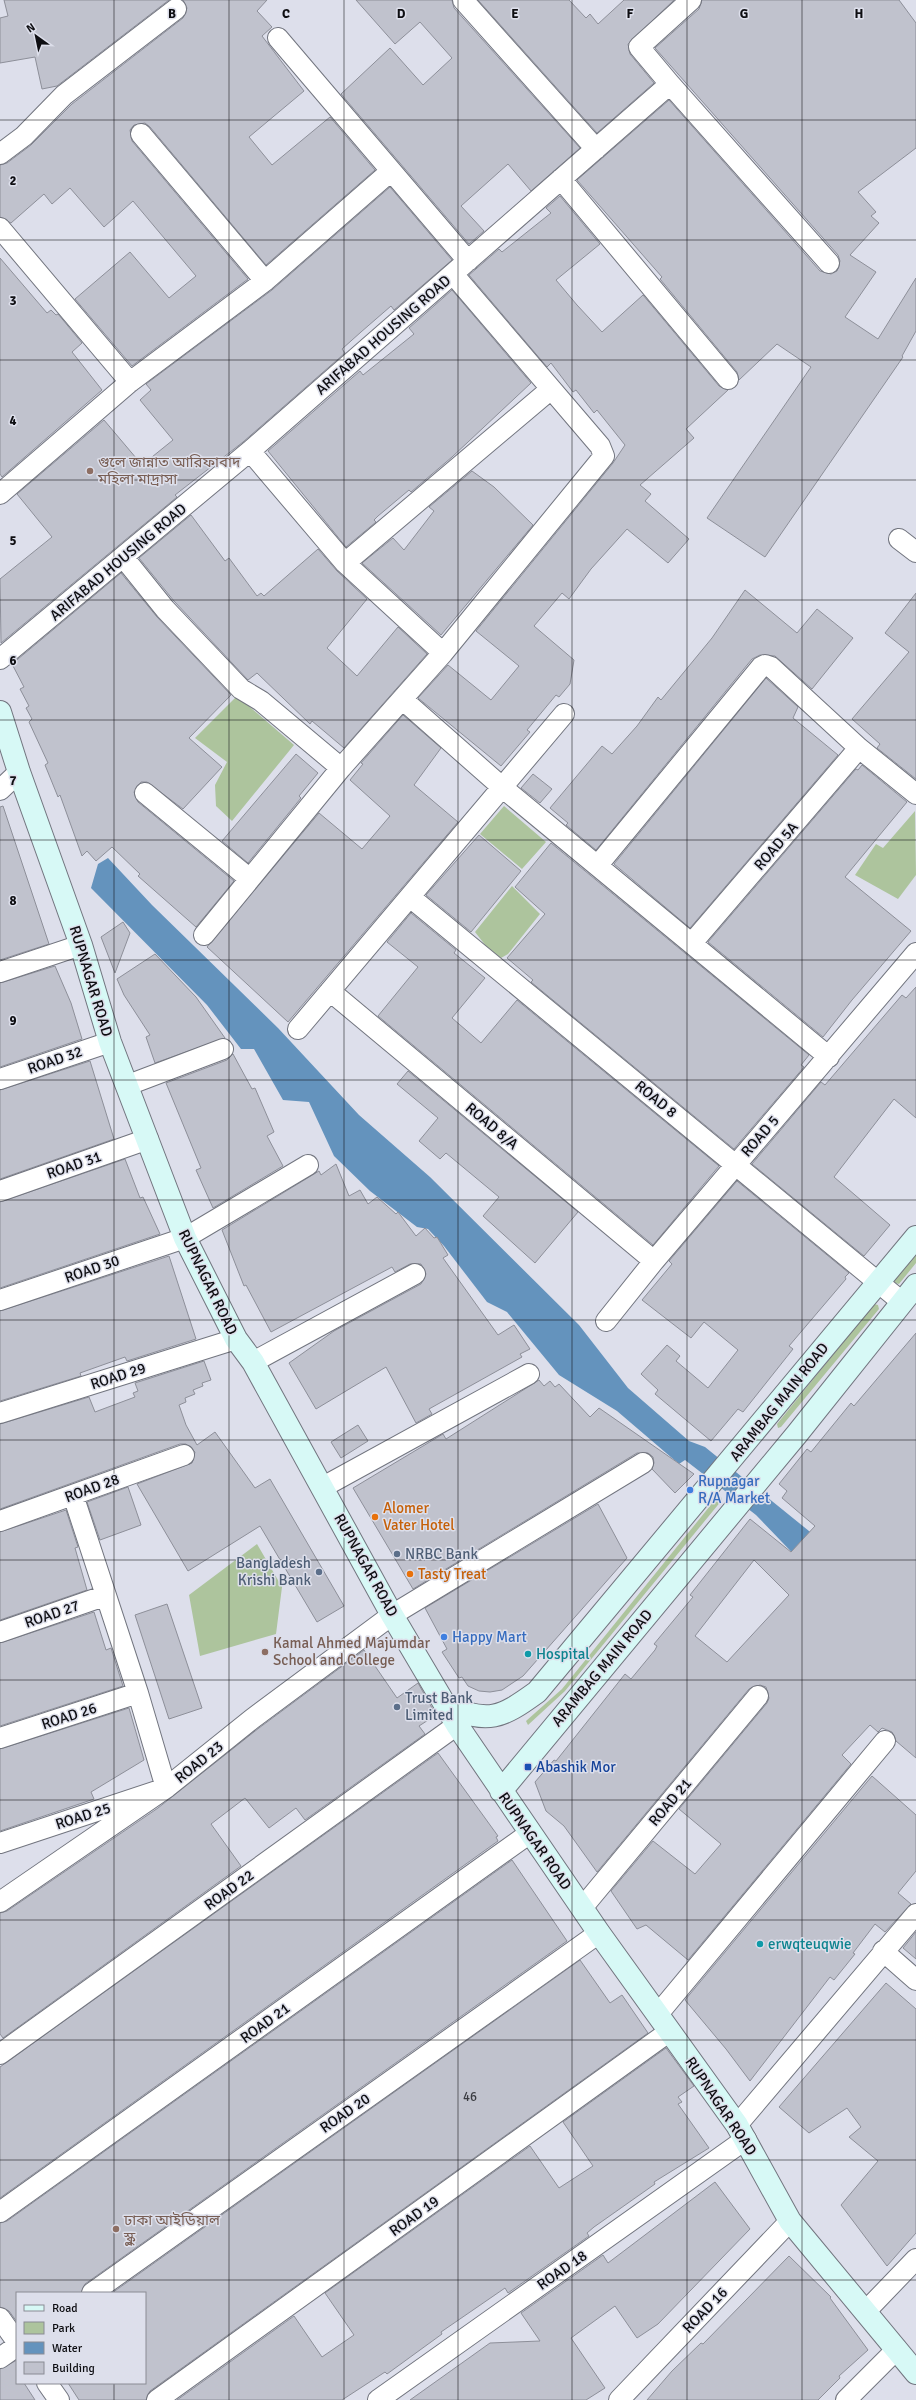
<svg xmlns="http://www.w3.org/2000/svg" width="916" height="2400" font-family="Signika,'Noto Sans Bengali',sans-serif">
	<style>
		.green { fill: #adc49d }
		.water { fill: #6493bd }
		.building { fill: #c0c2cd; stroke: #8d8f99; fill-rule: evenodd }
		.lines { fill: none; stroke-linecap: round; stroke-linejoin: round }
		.street-casing { stroke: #72757f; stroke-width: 22 }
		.secondary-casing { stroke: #72757f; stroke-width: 24 }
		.street { stroke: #fff; stroke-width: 20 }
		.secondary { stroke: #d7f9f6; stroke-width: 22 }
		.grid { fill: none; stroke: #0e0e12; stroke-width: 1; stroke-opacity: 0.55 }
		.education-dot { fill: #8d6e63; stroke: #dddfeb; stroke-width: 1.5 }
		.shop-dot { fill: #3f7fe0; stroke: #dddfeb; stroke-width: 1.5 }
		.food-dot { fill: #e8710a; stroke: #dddfeb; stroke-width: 1.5 }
		.service-dot { fill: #5c6f8a; stroke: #dddfeb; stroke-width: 1.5 }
		.culture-dot { fill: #0f9aa8; stroke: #dddfeb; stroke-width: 1.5 }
		.transit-dot { fill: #1a4fb4; stroke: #dddfeb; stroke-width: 1.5 }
		.labels { text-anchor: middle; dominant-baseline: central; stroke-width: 3; stroke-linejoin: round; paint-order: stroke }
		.number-label { font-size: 13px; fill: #3a3b41 }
		.street-label { font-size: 15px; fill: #0e0e12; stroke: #dddfeb }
		.education-label { font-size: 15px; fill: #785e54; stroke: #dddfeb; text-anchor: start }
		.shop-label { font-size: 15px; fill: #366cbe; stroke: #dddfeb; text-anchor: start }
		.food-label { font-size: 15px; fill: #c56008; stroke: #dddfeb; text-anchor: start }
		.service-label { font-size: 15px; fill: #4e5e75; stroke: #dddfeb; text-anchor: start }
		.culture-label { font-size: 15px; fill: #0d838f; stroke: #dddfeb; text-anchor: start }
		.transit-label { font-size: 15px; fill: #164399; stroke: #dddfeb; text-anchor: start }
		.grid-label { font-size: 13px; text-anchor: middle; font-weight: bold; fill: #0e0e12; stroke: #dddfeb; stroke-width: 3; stroke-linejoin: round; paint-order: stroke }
	</style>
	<rect width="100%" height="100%" fill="#dddfeb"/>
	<path class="green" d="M 237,696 L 294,745 L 232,821 L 216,806 L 215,785 L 227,762 L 195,738 Z
		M 504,806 L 546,842 L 522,869 L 480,834 Z
		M 915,811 L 916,875 L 898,899 L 855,875 L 876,844 L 883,848 Z
		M 512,886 L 540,914 L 508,954 L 501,958 L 486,946 L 475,932 Z
		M 916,1255 L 916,1263 L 899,1284 L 895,1283 L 894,1281 Z
		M 874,1304 L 878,1305 L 879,1309 L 781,1427 L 778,1428 L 777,1424 Z
		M 718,1496 L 721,1497 L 722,1500 L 565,1691 L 528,1725 L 526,1721 L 562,1689 Z
		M 257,1544 L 282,1587 L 276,1634 L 200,1656 L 189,1595 Z"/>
	<path class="water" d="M 108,858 L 152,905 L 278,1028 L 359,1115 L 430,1177 L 579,1325 L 628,1388 L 689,1441 L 705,1447 L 830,1548 L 806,1567 L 756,1515 L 685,1460 L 679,1464 L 617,1411 L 559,1375 L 507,1312 L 487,1302 L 444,1246 L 428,1229 L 417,1227 L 370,1191 L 334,1156 L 309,1102 L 283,1100 L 254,1049 L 241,1049 L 207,1005 L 91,888 L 98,864 Z"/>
	<path class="building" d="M 4,0 L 169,0 L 57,86 L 42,89 L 35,57 L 0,63 L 0,18 L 8,16 Z
		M 183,0 L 267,0 L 257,11 L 272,27 L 262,36 L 304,91 L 249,137 L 272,165 L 330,117 L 375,170 L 266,265 L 150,127 L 145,123 L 134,125 L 130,130 L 132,141 L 248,279 L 132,366 L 75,299 L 130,252 L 169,298 L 196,276 L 133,201 L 104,227 L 70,188 L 52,204 L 44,194 L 11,223 L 0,217 L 0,165 L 7,163 L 31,145 L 72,104 L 183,18 L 187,8 Z
		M 356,0 L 452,0 L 454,8 L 580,148 L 531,191 L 508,164 L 461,206 L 484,231 L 469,244 L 341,94 L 390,48 L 423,85 L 452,58 L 420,22 L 395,44 Z
		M 478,0 L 569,0 L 586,18 L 590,14 L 598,24 L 624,0 L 674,0 L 628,44 L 630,54 L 654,83 L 597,133 Z
		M 702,0 L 899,0 L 916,23 L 916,148 L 858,192 L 876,212 L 871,216 L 879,223 L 850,255 L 876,272 L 845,317 L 878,339 L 916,278 L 916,331 L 902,356 L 903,357 L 765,557 L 707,518 L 811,367 L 777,344 L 739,380 L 737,372 L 660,279 L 662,277 L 577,180 L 669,100 L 820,271 L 831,274 L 837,271 L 840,261 L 838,255 L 655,48 L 699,9 Z
		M 390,187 L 452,260 L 394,310 L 391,306 L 361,332 L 342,349 L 345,353 L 243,442 L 175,495 L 177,497 L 1,643 L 0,579 L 52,537 L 17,494 L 104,420 L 142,465 L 173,440 L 140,400 L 151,390 L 146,384 L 272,290 Z
		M 560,196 L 600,244 L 556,280 L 577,305 L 602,332 L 643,295 L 719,386 L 728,390 L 686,429 L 694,438 L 640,485 L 651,494 L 645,501 L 689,539 L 668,563 L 627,529 L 591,569 L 569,599 L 562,593 L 534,626 L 574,660 L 570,684 L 559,697 L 556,695 L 527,730 L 530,732 L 501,766 L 418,698 L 448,665 L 491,700 L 519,666 L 476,631 L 613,463 L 625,445 L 597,410 L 594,413 L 576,390 L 573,392 L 551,363 L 547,367 L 469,275 L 499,249 L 502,252 L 551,213 L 546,208 Z
		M 0,258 L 47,313 L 51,310 L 56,315 L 58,314 L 82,343 L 72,352 L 102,390 L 2,477 L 0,474 Z
		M 452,290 L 531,383 L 452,457 L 411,492 L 409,490 L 378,516 L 374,520 L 376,522 L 346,547 L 268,451 L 360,371 L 363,375 L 414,334 L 409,328 Z
		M 472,471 L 494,487 L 533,525 L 441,635 L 362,563 L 393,538 L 404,550 L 434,511 L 429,507 Z
		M 191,515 L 225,561 L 229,558 L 257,596 L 261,593 L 264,596 L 318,549 L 337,571 L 367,599 L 327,648 L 357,676 L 398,627 L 427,654 L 344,748 L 312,721 L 310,724 L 257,673 L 248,680 L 174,601 L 139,558 Z
		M 121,573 L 157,617 L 231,695 L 189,738 L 222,767 L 183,809 L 147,782 L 141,782 L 134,792 L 138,802 L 234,881 L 196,927 L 138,876 L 140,874 L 112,847 L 96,861 L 87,851 L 82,856 L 60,795 L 58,797 L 45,765 L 48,763 L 29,722 L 32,719 L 26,708 L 29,706 L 20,689 L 24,687 L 12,664 Z
		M 745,590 L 797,633 L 817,609 L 853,638 L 812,689 L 775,656 L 760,655 L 752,659 L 596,850 L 566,825 L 568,823 L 550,808 L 602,746 L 612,754 L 637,726 L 658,697 L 661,700 L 712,638 Z
		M 916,593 L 916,779 L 877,748 L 880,744 L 852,719 L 909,652 L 885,633 Z
		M 766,678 L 798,707 L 793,718 L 838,755 L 690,928 L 614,864 Z
		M 403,715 L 441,748 L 414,785 L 458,822 L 288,1022 L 207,947 L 319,813 L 362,849 L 390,816 L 350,780 L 363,764 L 361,763 Z
		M 296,754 L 318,773 L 299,796 L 301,798 L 248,863 L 222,841 Z
		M 862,765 L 907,802 L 845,877 L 911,931 L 852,1000 L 823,1037 L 708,942 L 856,769 L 858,770 Z
		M 533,774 L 552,789 L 540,803 L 521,788 Z
		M 3,806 L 49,944 L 0,960 L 0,807 Z
		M 479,835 L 521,871 L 471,932 L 426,895 Z
		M 551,843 L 809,1055 L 801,1065 L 804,1067 L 734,1149 L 531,982 L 533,980 L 507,958 L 545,914 L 515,887 Z
		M 411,913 L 456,950 L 454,953 L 485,978 L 452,1018 L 481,1043 L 517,1000 L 719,1166 L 653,1245 L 378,1016 L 418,967 L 387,942 Z
		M 123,922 L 130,933 L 115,973 L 101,937 Z
		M 155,954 L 196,997 L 225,1038 L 155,1063 L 146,1037 L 150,1035 L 124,995 L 117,979 Z
		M 55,966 L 71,1003 L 82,1039 L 0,1067 L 0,983 Z
		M 916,987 L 916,1118 L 894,1099 L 834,1177 L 890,1225 L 864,1256 L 752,1164 L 821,1082 L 825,1085 L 902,995 L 906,998 Z
		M 233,1054 L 252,1089 L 255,1088 L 274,1132 L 267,1136 L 283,1166 L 213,1208 L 196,1170 L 201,1168 L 166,1083 L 227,1060 Z
		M 90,1061 L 114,1139 L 0,1179 L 0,1090 Z
		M 408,1071 L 578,1212 L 535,1263 L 483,1216 L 499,1197 L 446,1153 L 440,1159 L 419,1141 L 438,1118 L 397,1084 Z
		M 125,1159 L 140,1198 L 143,1197 L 160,1234 L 0,1288 L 0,1202 Z
		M 336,1164 L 349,1196 L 360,1190 L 368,1204 L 377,1197 L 396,1214 L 398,1212 L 416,1236 L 425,1228 L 434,1238 L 437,1237 L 448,1255 L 443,1258 L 498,1335 L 514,1325 L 530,1349 L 520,1354 L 522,1357 L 429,1409 L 432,1414 L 416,1423 L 386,1367 L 316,1409 L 289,1363 L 334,1331 L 421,1284 L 426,1274 L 421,1264 L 410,1264 L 395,1272 L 392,1267 L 271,1332 L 246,1285 L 244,1286 L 222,1230 L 319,1171 L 321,1175 Z
		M 737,1181 L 849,1273 L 845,1277 L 846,1279 L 789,1346 L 793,1349 L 743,1412 L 738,1409 L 711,1441 L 655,1394 L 658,1390 L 641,1374 L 667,1345 L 680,1356 L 676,1361 L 708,1388 L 738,1350 L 704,1322 L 691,1338 L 642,1300 L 672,1264 L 669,1261 Z
		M 169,1256 L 196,1339 L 127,1361 L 125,1357 L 80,1373 L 81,1376 L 0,1401 L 0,1311 Z
		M 916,1333 L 916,1758 L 896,1741 L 892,1732 L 882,1728 L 878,1732 L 870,1725 L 842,1755 L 851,1764 L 688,1960 L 646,1925 L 637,1929 L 611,1891 L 653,1841 L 695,1874 L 721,1844 L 679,1809 L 767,1703 L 769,1698 L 766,1687 L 760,1685 L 749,1689 L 597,1872 L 564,1826 L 546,1811 L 535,1782 L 554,1760 L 556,1761 L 625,1674 L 631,1679 L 655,1650 L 657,1646 L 654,1644 L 693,1597 L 690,1595 L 750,1519 L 791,1552 L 815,1526 L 782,1498 L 787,1491 L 779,1484 L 807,1449 L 811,1452 L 851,1403 L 854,1406 ZM 754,1560 L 789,1595 L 727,1662 L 695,1636 Z
		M 204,1361 L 211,1380 L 202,1383 L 203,1386 L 193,1390 L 195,1394 L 185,1398 L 186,1402 L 179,1405 L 186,1425 L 197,1445 L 215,1432 L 255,1488 L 270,1479 L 344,1606 L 317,1622 L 260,1526 L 188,1571 L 137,1484 L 192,1463 L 195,1452 L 186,1444 L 180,1444 L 0,1509 L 0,1424 L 89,1397 L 95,1412 L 135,1397 L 133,1393 L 138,1391 L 135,1383 Z
		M 539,1380 L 544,1386 L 550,1381 L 555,1387 L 559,1384 L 590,1417 L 599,1408 L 694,1474 L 675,1493 L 652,1469 L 654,1463 L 653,1457 L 648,1453 L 637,1453 L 413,1589 L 353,1488 L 443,1434 L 446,1439 Z
		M 358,1425 L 368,1441 L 341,1458 L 331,1442 Z
		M 128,1487 L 141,1525 L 100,1540 L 87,1502 Z
		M 598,1504 L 627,1558 L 523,1676 L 502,1690 L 490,1692 L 479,1691 L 468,1686 L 462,1677 L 459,1678 L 442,1652 L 447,1649 L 425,1608 Z
		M 66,1510 L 78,1547 L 75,1548 L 87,1590 L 0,1620 L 0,1532 Z
		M 167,1604 L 202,1708 L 169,1719 L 135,1615 Z
		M 94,1612 L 106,1650 L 111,1648 L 123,1686 L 0,1726 L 0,1643 Z
		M 364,1650 L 397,1698 L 418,1683 L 436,1715 L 419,1726 L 425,1734 L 305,1820 L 296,1808 L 269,1828 L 245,1798 L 211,1824 L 241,1866 L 3,2038 L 0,2034 L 0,1913 L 7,1911 L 158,1808 L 259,1728 Z
		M 129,1708 L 144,1760 L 91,1792 L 94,1799 L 0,1831 L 0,1749 Z
		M 438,1753 L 498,1836 L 496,1837 L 498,1841 L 0,2198 L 0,2067 Z
		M 872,1776 L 916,1815 L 916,1871 L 898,1893 L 911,1904 L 885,1932 L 875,1924 L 853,1953 L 855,1954 L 834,1980 L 830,1977 L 750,2081 L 726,2049 L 685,2000 Z
		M 512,1860 L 567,1941 L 85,2284 L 81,2293 L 17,2293 L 17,2322 L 9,2311 L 0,2307 L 0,2223 L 7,2221 Z
		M 916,1932 L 916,1959 L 903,1948 Z
		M 580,1960 L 610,2003 L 622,1995 L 648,2033 L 150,2391 L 146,2400 L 79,2400 L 68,2383 L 145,2383 L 145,2293 L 112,2293 Z
		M 886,1983 L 916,2009 L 916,2233 L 887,2266 L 841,2205 L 878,2161 L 849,2137 L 861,2127 L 847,2108 L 809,2133 L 779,2107 Z
		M 666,2048 L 694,2086 L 678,2097 L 682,2102 L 678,2104 L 709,2148 L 654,2182 L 655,2184 L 594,2227 L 587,2233 L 589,2236 L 508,2293 L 505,2288 L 441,2332 L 442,2334 L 387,2374 L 385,2372 L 342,2400 L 177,2400 L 294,2316 L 322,2357 L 354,2335 L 325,2293 L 530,2146 L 559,2188 L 593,2166 L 563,2122 Z
		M 715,2182 L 750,2229 L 658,2324 L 637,2338 L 615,2306 L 571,2338 L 605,2388 L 586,2400 L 410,2400 L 490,2343 L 540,2341 L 521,2313 L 603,2255 L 608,2263 Z
		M 789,2256 L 831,2297 L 830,2298 L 868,2350 L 839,2376 L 840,2378 L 818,2400 L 647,2400 L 672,2371 L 701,2343 L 703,2344 Z
		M 17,2360 L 17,2383 L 24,2383 L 35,2400 L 0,2400 L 0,2369 Z"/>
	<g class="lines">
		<defs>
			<path id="street" d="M 463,0 L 596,149
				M 278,38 L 468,261
				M 670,84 L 829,263
				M 141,134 L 265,281
				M 0,154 L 24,136 L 64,95 L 176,9
				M 561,179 L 728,379
				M 0,228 L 130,382
				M 250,451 L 345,563 L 443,653
				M 0,494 L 130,382 L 265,281 L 391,171
				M 899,539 L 916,552
				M 124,558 L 165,609 L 241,689 L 261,701 L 341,768
				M 345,563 L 551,389
				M 0,659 L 250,451 L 670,84 L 639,47 L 691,0
				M 402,699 L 503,788 L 829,1057
				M 0,790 L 19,772
				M 145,793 L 250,879
				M 598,865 L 761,667 L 765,665 L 771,667 L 859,748 L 916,794
				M 410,897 L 902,1302
				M 204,935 L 341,768 L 443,653 L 604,456 L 600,446 L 453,274
				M 692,943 L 859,748
				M 0,972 L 81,945
				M 330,991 L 654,1261
				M 298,1029 L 564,714
				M 0,1079 L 110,1042
				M 128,1085 L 223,1049
				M 0,1191 L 148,1139
				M 0,1300 L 185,1238 L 308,1165
				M 606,1321 L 654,1261 L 916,953
				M 253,1362 L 415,1274
				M 0,1413 L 236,1339
				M 323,1487 L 529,1374
				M 0,1521 L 184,1455
				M 0,1632 L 104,1596
				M 0,1738 L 138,1693
				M 0,1843 L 166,1788 L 138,1693 L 73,1495
				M 0,1902 L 166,1788 L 252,1719 L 392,1615 L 643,1463
				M 582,1908 L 758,1696
				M 883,1951 L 916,1980
				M 658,2014 L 885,1741
				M 0,2054 L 457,1725
				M 737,2125 L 916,1914
				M 0,2212 L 530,1833
				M 92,2293 L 599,1933
				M 865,2312 L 916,2259
				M 0,2318 L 17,2342
				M 0,2358 L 17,2346
				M 47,2383 L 59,2400
				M 157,2400 L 670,2031
				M 378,2400 L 746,2139
				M 619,2400 L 790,2221
				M 846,2400 L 897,2349"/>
			<path id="secondary" d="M 0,712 L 19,772 L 81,945 L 110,1042 L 185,1238 L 236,1339 L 253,1362 L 392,1615 L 457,1725 L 599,1933 L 737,2125 L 790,2221 L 916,2373
				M 446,1706 C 489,1724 501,1718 537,1692 L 916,1237
				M 501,1791 L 797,1434 L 916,1285"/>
		</defs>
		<use href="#street" class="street-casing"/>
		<use href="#secondary" class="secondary-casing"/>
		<use href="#street" class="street"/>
		<use href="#secondary" class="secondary"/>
	</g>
	<path class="grid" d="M 114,0 L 114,2293M 229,0 L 229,2400M 344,0 L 344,2400M 458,0 L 458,2400M 572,0 L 572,2400M 687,0 L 687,2400M 802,0 L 802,2400M 0,120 L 916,120M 0,240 L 916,240M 0,360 L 916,360M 0,480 L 916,480M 0,600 L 916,600M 0,720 L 916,720M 0,840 L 916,840M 0,960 L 916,960M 0,1080 L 916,1080M 0,1200 L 916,1200M 0,1320 L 916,1320M 0,1440 L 916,1440M 0,1560 L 916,1560M 0,1680 L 916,1680M 0,1800 L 916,1800M 0,1920 L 916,1920M 0,2040 L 916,2040M 0,2160 L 916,2160M 0,2280 L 916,2280M 114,2383 L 114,2400"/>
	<g class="education-dot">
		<circle cx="90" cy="471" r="4"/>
		<circle cx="265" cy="1652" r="4"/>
		<circle cx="116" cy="2229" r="4"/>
	</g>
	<g class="shop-dot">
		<circle cx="690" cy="1490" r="4"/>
		<circle cx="444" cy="1637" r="4"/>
	</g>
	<g class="food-dot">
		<circle cx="375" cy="1517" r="4"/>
		<circle cx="410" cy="1574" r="4"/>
	</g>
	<g class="service-dot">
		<circle cx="397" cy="1554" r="4"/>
		<circle cx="319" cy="1572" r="4"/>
		<circle cx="397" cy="1707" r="4"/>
	</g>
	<g class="culture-dot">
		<circle cx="528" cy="1654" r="4"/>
		<circle cx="760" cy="1944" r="4"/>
	</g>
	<rect class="transit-dot" x="524" y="1763" width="8" height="8" rx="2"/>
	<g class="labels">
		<g class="number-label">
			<text x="470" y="2097">46</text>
		</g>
		<g class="street-label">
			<text transform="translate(383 335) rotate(-41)">ARIFABAD HOUSING ROAD</text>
			<text transform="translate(118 562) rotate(-40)">ARIFABAD HOUSING ROAD</text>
			<text transform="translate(776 846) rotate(-49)">ROAD 5A</text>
			<text transform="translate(91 981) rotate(73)">RUPNAGAR ROAD</text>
			<text transform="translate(55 1060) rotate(-19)">ROAD 32</text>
			<text transform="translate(656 1099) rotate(39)">ROAD 8</text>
			<text transform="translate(492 1126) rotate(40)">ROAD 8/A</text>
			<text transform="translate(760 1136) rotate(-49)">ROAD 5</text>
			<text transform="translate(74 1165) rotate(-19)">ROAD 31</text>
			<text transform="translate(92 1269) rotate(-19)">ROAD 30</text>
			<text transform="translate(208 1282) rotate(64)">RUPNAGAR ROAD</text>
			<text transform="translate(118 1376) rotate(-18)">ROAD 29</text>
			<text transform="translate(779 1402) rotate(-51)">ARAMBAG MAIN ROAD</text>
			<text transform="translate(92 1488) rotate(-20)">ROAD 28</text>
			<text transform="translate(366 1565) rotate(61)">RUPNAGAR ROAD</text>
			<text transform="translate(52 1614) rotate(-19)">ROAD 27</text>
			<text transform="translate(602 1668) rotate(-50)">ARAMBAG MAIN ROAD</text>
			<text transform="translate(69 1716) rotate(-18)">ROAD 26</text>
			<text transform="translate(199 1762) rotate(-39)">ROAD 23</text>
			<text transform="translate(670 1802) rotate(-50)">ROAD 21</text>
			<text transform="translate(83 1816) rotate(-18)">ROAD 25</text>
			<text transform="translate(535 1841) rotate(55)">RUPNAGAR ROAD</text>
			<text transform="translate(229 1890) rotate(-36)">ROAD 22</text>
			<text transform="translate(265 2023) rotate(-36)">ROAD 21</text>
			<text transform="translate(721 2106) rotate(56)">RUPNAGAR ROAD</text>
			<text transform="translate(345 2113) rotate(-35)">ROAD 20</text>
			<text transform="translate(414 2216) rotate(-36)">ROAD 19</text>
			<text transform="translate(562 2270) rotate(-35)">ROAD 18</text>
			<text transform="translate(705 2310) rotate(-46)">ROAD 16</text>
		</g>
		<g class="education-label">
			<text x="98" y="462">গুলে জান্নাত আরিফাবাদ<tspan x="98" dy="17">মহিলা মাদ্রাসা</tspan></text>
			<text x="273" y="1643">Kamal Ahmed Majumdar<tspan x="273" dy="17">School and College</tspan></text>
			<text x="124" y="2220">ঢাকা আইডিয়াল<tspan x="124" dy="17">স্কুল</tspan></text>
		</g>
		<g class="shop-label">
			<text x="698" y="1481">Rupnagar<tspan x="698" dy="17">R/A Market</tspan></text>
			<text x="452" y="1637">Happy Mart</text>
		</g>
		<g class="food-label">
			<text x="383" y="1508">Alomer<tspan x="383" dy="17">Vater Hotel</tspan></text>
			<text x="418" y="1574">Tasty Treat</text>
		</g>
		<g class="service-label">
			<text x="405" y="1554">NRBC Bank</text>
			<text x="311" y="1563" text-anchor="end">Bangladesh<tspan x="311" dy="17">Krishi Bank</tspan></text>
			<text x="405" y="1698">Trust Bank<tspan x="405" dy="17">Limited</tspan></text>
		</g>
		<g class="culture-label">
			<text x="536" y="1654">Hospital</text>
			<text x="768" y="1944">erwqteuqwie</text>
		</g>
		<g class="transit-label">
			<text x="536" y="1767">Abashik Mor</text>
		</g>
	</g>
	<g class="grid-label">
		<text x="172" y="18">B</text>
		<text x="286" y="18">C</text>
		<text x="401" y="18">D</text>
		<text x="515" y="18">E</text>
		<text x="630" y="18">F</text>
		<text x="744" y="18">G</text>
		<text x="859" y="18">H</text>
		<text x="13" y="185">2</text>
		<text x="13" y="305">3</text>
		<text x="13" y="425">4</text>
		<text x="13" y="545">5</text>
		<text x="13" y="665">6</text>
		<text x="13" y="785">7</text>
		<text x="13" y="905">8</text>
		<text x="13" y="1025">9</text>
	</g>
	<rect x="16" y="2292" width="130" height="92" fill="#dddfeb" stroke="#8a8b94"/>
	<rect x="24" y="2305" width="20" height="6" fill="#d7f9f6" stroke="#8a8b94"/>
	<text x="52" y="2312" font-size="12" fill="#0e0e12">Road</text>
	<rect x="24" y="2322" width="20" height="12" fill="#adc49d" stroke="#8a8b94"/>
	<text x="52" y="2332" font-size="12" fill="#0e0e12">Park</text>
	<rect x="24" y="2342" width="20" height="12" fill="#6493bd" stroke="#8a8b94"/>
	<text x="52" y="2352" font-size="12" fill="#0e0e12">Water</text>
	<rect x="24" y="2362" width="20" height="12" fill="#c0c2cd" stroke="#8a8b94"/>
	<text x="52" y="2372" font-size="12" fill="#0e0e12">Building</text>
	<g transform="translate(36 36) rotate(327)" stroke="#dddfeb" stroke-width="3" paint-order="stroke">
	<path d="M0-3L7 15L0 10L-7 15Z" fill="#0e0e12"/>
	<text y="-6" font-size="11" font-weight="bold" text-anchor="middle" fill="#0e0e12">N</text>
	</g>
</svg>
